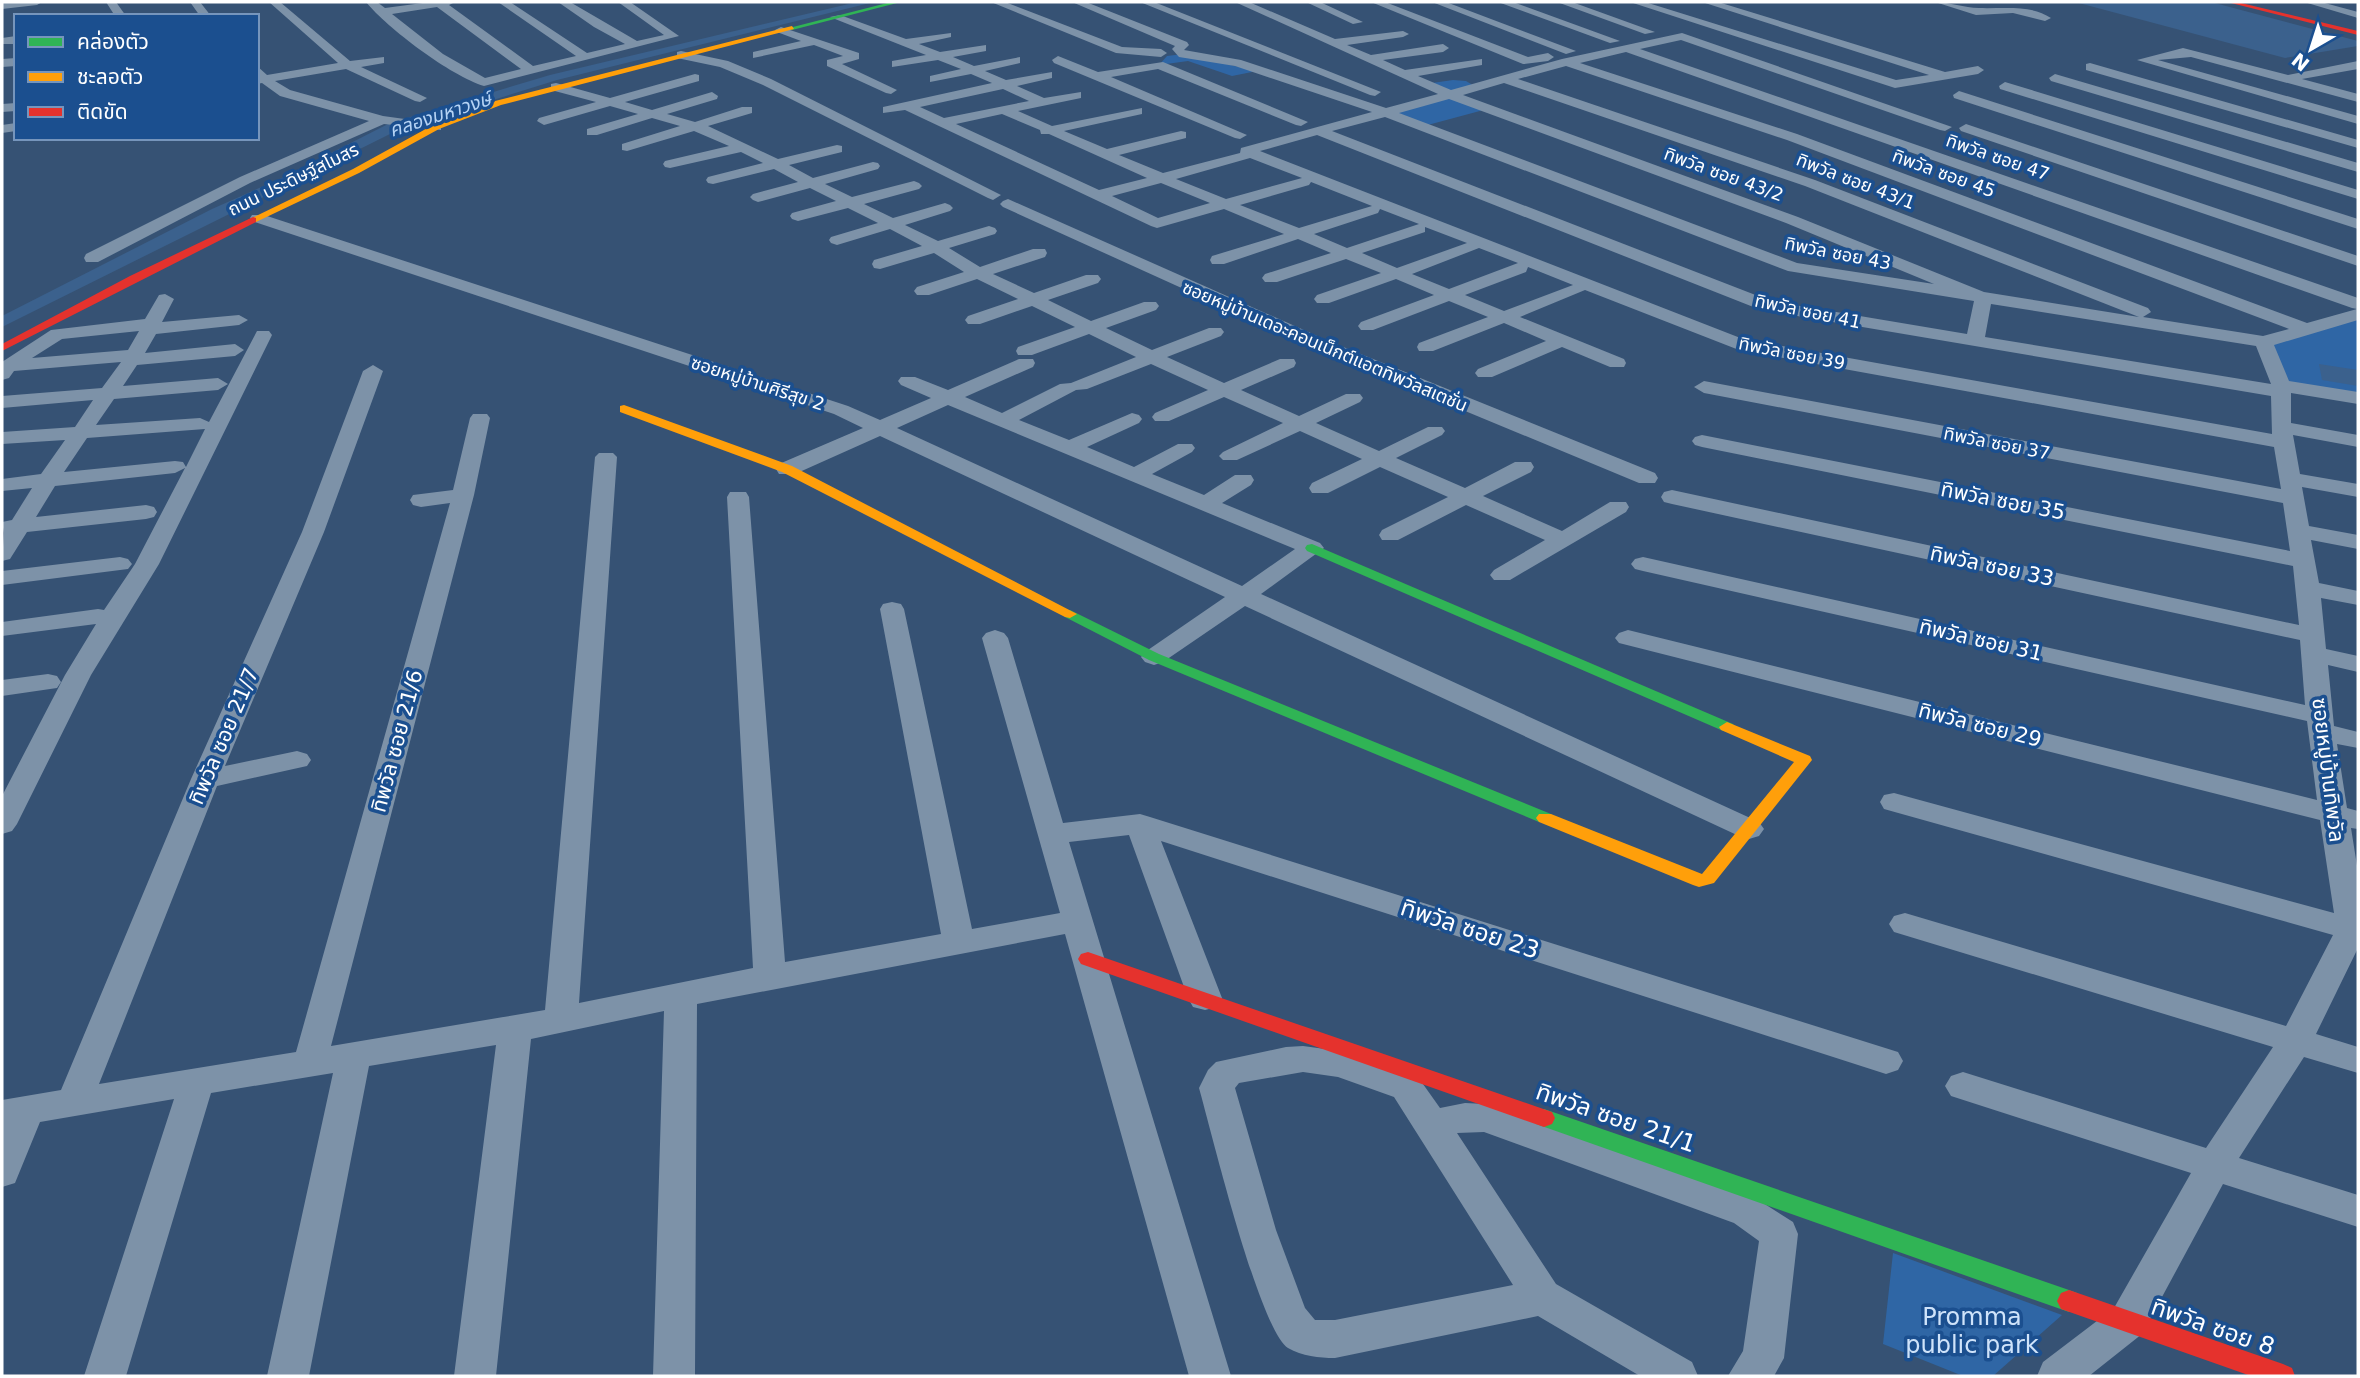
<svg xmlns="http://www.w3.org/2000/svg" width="2360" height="1378" font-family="'DejaVu Sans','Noto Sans Thai',sans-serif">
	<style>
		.green { fill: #2f66a5 }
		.water { fill: #3b618d }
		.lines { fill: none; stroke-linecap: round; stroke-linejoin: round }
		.canal { fill: #3b618d; fill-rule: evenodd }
		.street { fill: #7d92a8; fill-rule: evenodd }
		.fast { fill: #30b455; fill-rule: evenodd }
		.slow { fill: #ff9f0a; fill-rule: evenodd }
		.jam { fill: #e5322d; fill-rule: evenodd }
		.labels { text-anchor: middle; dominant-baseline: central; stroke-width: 7; stroke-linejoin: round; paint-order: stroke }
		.far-street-label { font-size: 18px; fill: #fff; stroke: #1b4f8f }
		.far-water-label { font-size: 19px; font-style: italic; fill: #b5d3f5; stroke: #1b4f8f }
		.street-label { font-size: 21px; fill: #fff; stroke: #1b4f8f }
		.near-street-label { font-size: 24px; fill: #fff; stroke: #1b4f8f }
		.near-park-label { font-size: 24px; fill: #cfe3fa; stroke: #1b4f8f }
	</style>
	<rect width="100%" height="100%" fill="#365274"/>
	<path class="green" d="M 1183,54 L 1257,71 L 1232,76 L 1188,61 L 1159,65 L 1167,56 Z
		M 1453,80 L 1466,81 L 1476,87 L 1451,94 L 1491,108 L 1424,126 L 1385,112 L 1448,95 L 1425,84 Z
		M 2358,313 L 2358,398 L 2281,386 L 2264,342 Z
		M 1893,1253 L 2062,1315 L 1993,1376 L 1963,1376 L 1883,1344 Z"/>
	<path class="water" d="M 2075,2 L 2211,2 L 2358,41 L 2358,46 L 2285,58 Z
		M 2319,364 L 2358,370 L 2358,386 L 2322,380 Z"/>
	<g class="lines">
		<path class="canal" d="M 857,2 L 874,2 L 557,80 L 400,129 L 2,327 L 2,316 L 212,209 L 284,177 L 390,123 L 550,75 Z"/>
		<path class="street" d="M 42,2 L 37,5 L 2,9 L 2,3 Z
			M 106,2 L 116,2 L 126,16 L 115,16 Z
			M 190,2 L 200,2 L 211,16 L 200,16 Z
			M 269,2 L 280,2 L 350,61 L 384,57 L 384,63 L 361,67 L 427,98 L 420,102 L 415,101 L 346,69 L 275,81 L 290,90 L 383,116 L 441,124 L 441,130 L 384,124 L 250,183 L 98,262 L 86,262 L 84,258 L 86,254 L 240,177 L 369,121 L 280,96 L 262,83 L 257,84 L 257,66 L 267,75 L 338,63 Z
			M 366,2 L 377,2 L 385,8 L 430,2 L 455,2 L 449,5 L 533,66 L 576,56 L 498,2 L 510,2 L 587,53 L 625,44 L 594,27 L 558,2 L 570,2 L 637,41 L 664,35 L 618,2 L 630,2 L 679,36 L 484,86 C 451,76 387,28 366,2 ZM 437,7 L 521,69 L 485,78 L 443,54 L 392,14 Z
			M 991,2 L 1005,2 L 1122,47 L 1161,49 L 1167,53 L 1161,57 L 1116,53 Z
			M 1072,2 L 1086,2 L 1187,42 L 1189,45 L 1184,50 L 1241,60 L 1386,108 L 1438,94 L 1235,2 L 1249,2 L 1335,39 L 1403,31 L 1409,34 L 1403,37 L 1347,45 L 1371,55 L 1443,44 L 1449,48 L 1443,52 L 1383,60 L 1405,70 L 1482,59 L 1482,65 L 1418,76 L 1451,90 L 1562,59 L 1682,33 L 1952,127 L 1945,131 L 1940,130 L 1681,40 L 1640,49 L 2358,298 L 2358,320 L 2274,345 L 2289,381 L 2358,392 L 2358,404 L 2291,393 L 2291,423 L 2358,435 L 2358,447 L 2293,435 L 2300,474 L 2358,484 L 2358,497 L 2302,487 L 2309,526 L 2358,535 L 2358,549 L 2311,540 L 2319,583 L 2358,591 L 2358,605 L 2321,598 L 2326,649 L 2358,656 L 2358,672 L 2328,665 L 2334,726 L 2358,732 L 2358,748 L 2337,744 L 2347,808 L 2358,811 L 2358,829 L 2351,828 L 2358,872 L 2358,948 L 2316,1034 L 2358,1047 L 2358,1073 L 2304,1057 L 2239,1158 L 2358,1195 L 2358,1227 L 2223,1184 L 2142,1334 L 2089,1376 L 2037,1376 L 2043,1362 L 2114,1308 L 2191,1173 L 1951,1096 L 1945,1086 L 1951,1076 L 1963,1072 L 2206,1148 L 2273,1047 L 1894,932 L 1889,924 L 1894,916 L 1905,913 L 2286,1026 L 2333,935 L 1884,809 L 1880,802 L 1884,795 L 1894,793 L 2334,913 L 2320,820 L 1619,643 L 1615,638 L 1619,633 L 1628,630 L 2317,800 L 2307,721 L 1643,571 L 1635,569 L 1631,564 L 1635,559 L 1643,557 L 2305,705 L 2300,640 L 1672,504 L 1664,502 L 1661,497 L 1664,492 L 1672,490 L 2299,625 L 2293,566 L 1702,447 L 1695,445 L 1692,441 L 1695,437 L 1702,435 L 2290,551 L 2283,503 L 1704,393 L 1694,387 L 1704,381 L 2281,489 L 2274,447 L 1739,350 L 1585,290 L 1520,317 L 1624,359 L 1626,363 L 1624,367 L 1610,367 L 1562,347 L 1492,377 L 1478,377 L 1475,373 L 1478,369 L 1546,341 L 1504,323 L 1433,351 L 1419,351 L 1417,347 L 1419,343 L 1488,317 L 1449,301 L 1373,330 L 1361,330 L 1358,326 L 1361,322 L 1434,295 L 1396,279 L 1329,303 L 1317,303 L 1314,299 L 1317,295 L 1381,273 L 1346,259 L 1277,282 L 1265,282 L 1262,278 L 1265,274 L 1331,253 L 1298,239 L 1224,264 L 1212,264 L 1210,260 L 1212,256 L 1284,234 L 1224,209 L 1157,228 L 1151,226 L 905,110 L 883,113 L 883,107 L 992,83 L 971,74 L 930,82 L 930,76 L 961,69 L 938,60 L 892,67 L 892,61 L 926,55 L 830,17 L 840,15 L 906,39 L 951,33 L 951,37 L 919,44 L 940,52 L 986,45 L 986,51 L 953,57 L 974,66 L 1020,57 L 1020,63 L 985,71 L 1006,80 L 1052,72 L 1052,78 L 1017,86 L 1044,98 L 1081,92 L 1081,98 L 1018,111 L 1052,126 L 1142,108 L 1142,114 L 1064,131 L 1107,149 L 1181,131 L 1186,132 L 1186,138 L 1119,155 L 1163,173 L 1240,153 L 1241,148 L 1372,112 L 1235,66 L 1179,57 L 1172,49 L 1175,46 ZM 1626,52 L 2352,308 L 2357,309 L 2307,323 L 1797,134 L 1580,63 ZM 1566,66 L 1787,140 L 2289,329 L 2263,336 L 2143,317 L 2151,312 L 2148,308 L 1815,180 L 1518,79 ZM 1504,83 L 1805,186 L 2139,317 L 1984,292 L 1798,217 L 1463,95 ZM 1003,89 L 1029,101 L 944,118 L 920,107 ZM 1449,99 L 1786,223 L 1934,284 L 1797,263 L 1399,113 ZM 1002,114 L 1040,130 L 1041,134 L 1049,134 L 1147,178 L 1099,190 L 956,124 ZM 1385,117 L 1788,271 L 1974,301 L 1967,334 L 1771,301 L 1332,131 ZM 1317,135 L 1761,310 L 2271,396 L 2272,434 L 1743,339 L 1260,151 ZM 1250,158 L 1302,178 L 1226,199 L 1176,179 ZM 1311,182 L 1372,206 L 1299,228 L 1240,205 L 1309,185 ZM 1161,183 L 1210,203 L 1158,218 L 1112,196 ZM 1380,209 L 1419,224 L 1347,248 L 1314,234 L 1378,213 ZM 1425,227 L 1467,243 L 1397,268 L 1362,253 L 1425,232 ZM 1479,248 L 1518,263 L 1449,289 L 1412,274 ZM 1528,267 L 1573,285 L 1504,311 L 1465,295 L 1526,272 ZM 1991,304 L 2256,346 L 2271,384 L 1985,337 Z
			M 1140,2 L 1154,2 L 1381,92 L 1375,96 L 1370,95 Z
			M 1306,2 L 1320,2 L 1363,22 L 1353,24 Z
			M 1371,2 L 1385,2 L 1528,57 L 1548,53 L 1554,57 L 1548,61 L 1523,64 Z
			M 1432,2 L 1446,2 L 1576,51 L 1566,54 Z
			M 1498,2 L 1513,2 L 1620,41 L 1610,43 Z
			M 1557,2 L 1572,2 L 1655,32 L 1645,34 Z
			M 1630,2 L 1645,2 L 1896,80 L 1929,75 L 1702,2 L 1718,2 L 1945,72 L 1978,66 L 1984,70 L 1978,74 L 1895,88 Z
			M 1935,2 C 1950,2 1964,8 1979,8 C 2003,9 2030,4 2051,18 L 2045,21 L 2013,13 L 1976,15 Z
			M 2304,2 L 2321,2 L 2358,12 L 2358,18 Z
			M 781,27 L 859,53 L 859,59 L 842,64 L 897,90 L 891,94 L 886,93 L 827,66 L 827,60 L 843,56 L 814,45 L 753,58 L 753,52 L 801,41 L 777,32 L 775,30 Z
			M 16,36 L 16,44 L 2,44 L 2,38 Z
			M 2183,48 L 2288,75 L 2358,61 L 2358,69 L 2302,79 L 2358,94 L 2358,102 L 2191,57 L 2158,60 L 2358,116 L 2358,124 L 2137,60 Z
			M 681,51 L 728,61 L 771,79 L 1001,195 L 993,200 L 988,198 L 763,85 L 720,67 L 677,58 L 677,52 Z
			M 1058,56 L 1098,72 L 1163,62 L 1308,122 L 1301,126 L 1296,125 L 1158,69 L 1111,77 L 1247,135 L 1240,139 L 1235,138 L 1054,63 L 1052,60 Z
			M 16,58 L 16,66 L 2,67 L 2,59 Z
			M 2090,63 L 2358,140 L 2358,148 L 2086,70 L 2086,64 Z
			M 695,74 L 699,75 L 699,81 L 625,102 L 652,110 L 712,92 L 718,96 L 717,99 L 667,114 L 695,122 L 742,107 L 752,107 L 752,113 L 708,126 L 778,159 L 837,145 L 842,146 L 842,152 L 789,165 L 813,178 L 873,162 L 878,163 L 880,166 L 878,169 L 825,184 L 852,197 L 914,181 L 919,183 L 922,186 L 919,189 L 864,204 L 893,218 L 945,203 L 950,205 L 953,208 L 950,211 L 905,225 L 938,241 L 989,226 L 995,228 L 997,231 L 995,234 L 949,248 L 980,267 L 1033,249 L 1045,249 L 1047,253 L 1045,257 L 993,274 L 1034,293 L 1086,275 L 1098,275 L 1101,279 L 1098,283 L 1048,300 L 1091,321 L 1144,302 L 1156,302 L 1159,306 L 1156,310 L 1106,328 L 1152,350 L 1209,328 L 1221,328 L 1224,332 L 1221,336 L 1167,357 L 1224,383 L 1280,359 L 1294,359 L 1296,363 L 1294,367 L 1241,390 L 1299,416 L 1346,394 L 1360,394 L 1363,398 L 1360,402 L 1316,423 L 1379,451 L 1428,427 L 1442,427 L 1445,431 L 1442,435 L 1396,458 L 1465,488 L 1515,462 L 1531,462 L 1534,467 L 1531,472 L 1483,496 L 1562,531 L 1610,502 L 1626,502 L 1629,507 L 1626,512 L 1510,580 L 1494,580 L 1490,575 L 1494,570 L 1545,540 L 1466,505 L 1398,540 L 1382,540 L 1379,535 L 1382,530 L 1448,497 L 1380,467 L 1328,493 L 1312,493 L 1309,488 L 1312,483 L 1362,459 L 1300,431 L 1237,460 L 1223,460 L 1219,456 L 1223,452 L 1283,423 L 1224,397 L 1169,421 L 1155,421 L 1152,417 L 1155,413 L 1208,390 L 1151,364 L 1087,389 L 1076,390 L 1019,420 L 1069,440 L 1132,413 L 1139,415 L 1142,419 L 1139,423 L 1087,447 L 1134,467 L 1178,444 L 1192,444 L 1195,448 L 1192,452 L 1152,474 L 1204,495 L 1235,475 L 1251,475 L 1254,480 L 1251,485 L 1222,503 L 1320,543 L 1324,548 L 1261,594 L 1759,822 L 1764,829 L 1759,836 L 1749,839 L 1739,836 L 1245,606 L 1163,662 L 1154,665 L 1145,662 L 1141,657 L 1145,652 L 1225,597 L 880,436 L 795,474 L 779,474 L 776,469 L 779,464 L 863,428 L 834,414 L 252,221 L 250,218 L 252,215 L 264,215 L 848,406 L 880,420 L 931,398 L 901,385 L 898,381 L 901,377 L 915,377 L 948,390 L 1019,359 L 1033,359 L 1035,363 L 1033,367 L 965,397 L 1002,413 L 1060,384 L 1071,383 L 1136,357 L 1089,334 L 1032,355 L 1018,355 L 1016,351 L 1018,347 L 1075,327 L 1032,306 L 980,324 L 968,324 L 965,320 L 968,316 L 1018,299 L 977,279 L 929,295 L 917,295 L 914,291 L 917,287 L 964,272 L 934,253 L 880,269 L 874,268 L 872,264 L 874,260 L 922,246 L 890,229 L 837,245 L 831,243 L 829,240 L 831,237 L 878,223 L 848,208 L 798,221 L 792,219 L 790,216 L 792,213 L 836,201 L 810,188 L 758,202 L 753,200 L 750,197 L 753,194 L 798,182 L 774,169 L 713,184 L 708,183 L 706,180 L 708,177 L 763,163 L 741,152 L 670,168 L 665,167 L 663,164 L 665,161 L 729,146 L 694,131 L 627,151 L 622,150 L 622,144 L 680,126 L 652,118 L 597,135 L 587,135 L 587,129 L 638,114 L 610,106 L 544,125 L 537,121 L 539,118 L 596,102 L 551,90 L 551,84 L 556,83 L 610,98 ZM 948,405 L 1295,549 L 1242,586 L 897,428 Z
			M 2055,74 L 2358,163 L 2358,172 L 2051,81 L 2049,78 Z
			M 2005,82 L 2358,190 L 2358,199 L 2000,89 L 1999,86 Z
			M 1959,91 L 2358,219 L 2358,229 L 1954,98 L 1953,95 Z
			M 16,103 L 16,111 L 2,112 L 2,104 Z
			M 16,123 L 16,131 L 2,133 L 2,125 Z
			M 1966,124 L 2358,256 L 2358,266 L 1961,131 L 1959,128 Z
			M 1008,199 L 1331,342 L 1655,473 L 1658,478 L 1655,483 L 1639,483 L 1318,350 L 1003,207 L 1000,204 L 1003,201 Z
			M 165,294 L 174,299 L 162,322 L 239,315 L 248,320 L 239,325 L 156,334 L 145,353 L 235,344 L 244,350 L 235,356 L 137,365 L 123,386 L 218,378 L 228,384 L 218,390 L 114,399 L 96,425 L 200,418 L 209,422 L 257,331 L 269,331 L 272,335 L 159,564 L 91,675 L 17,824 L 12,831 L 2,834 L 2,796 L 65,675 L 96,624 L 2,636 L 2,622 L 98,609 L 104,610 L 135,564 L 185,468 L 175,473 L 55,486 L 36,517 L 146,505 L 154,507 L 157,512 L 154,517 L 146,519 L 27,532 L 10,559 L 2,561 L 4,533 L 2,522 L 12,520 L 32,488 L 2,491 L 2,479 L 41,474 L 65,440 L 2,444 L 2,432 L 75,427 L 93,400 L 2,408 L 2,396 L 102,388 L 121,362 L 14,371 L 9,378 L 2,380 L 2,362 L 51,330 L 145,319 L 159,295 ZM 139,331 L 128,350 L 32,358 L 62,339 ZM 205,429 L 186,467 L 183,462 L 175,461 L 64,472 L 87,438 Z
			M 373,365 L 383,371 L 324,532 L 225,766 L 297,751 L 307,754 L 311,760 L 307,766 L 217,786 L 99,1084 L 296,1052 L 450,503 L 421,507 L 413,505 L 410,500 L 413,495 L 453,490 L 470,418 L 473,414 L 487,414 L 490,418 L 474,495 L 331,1046 L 545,1010 L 595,457 L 599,453 L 613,453 L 617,457 L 579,1003 L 753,968 L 727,497 L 730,492 L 746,492 L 749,497 L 785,962 L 941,934 L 880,609 L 883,604 L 892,602 L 901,604 L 904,609 L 972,929 L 1060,913 L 982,638 L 986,633 L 995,630 L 1004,633 L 1008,638 L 1063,823 L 1140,814 L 1150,817 L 1898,1052 L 1903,1061 L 1898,1070 L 1886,1074 L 1161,841 L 1222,998 L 1217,1007 L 1205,1010 L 1193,1007 L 1188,998 L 1129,835 L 1069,842 L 1231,1376 L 1189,1376 L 1065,934 L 697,1004 L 695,1376 L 653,1376 L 664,1011 L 531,1039 L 496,1376 L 454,1376 L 496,1045 L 369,1066 L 309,1376 L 267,1376 L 333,1073 L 211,1093 L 126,1376 L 84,1376 L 174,1099 L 40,1122 L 15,1183 L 2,1187 L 2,1100 L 61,1090 L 191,779 L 302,532 L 363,371 Z
			M 120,557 L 128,559 L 132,564 L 128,569 L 2,585 L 2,571 Z
			M 48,674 L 57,676 L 61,682 L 57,688 L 2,696 L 2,680 Z
			M 1303,1046 L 1340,1051 L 1418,1077 L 1440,1108 L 1465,1103 L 1485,1104 L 1760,1201 L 1793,1222 L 1798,1234 L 1784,1358 L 1774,1376 L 1728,1376 L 1743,1351 L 1759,1241 L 1734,1223 L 1484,1132 L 1457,1133 L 1556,1284 L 1692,1362 L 1698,1376 L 1640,1376 L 1538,1316 L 1335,1358 C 1319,1358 1302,1356 1288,1348 C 1259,1329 1211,1130 1199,1088 L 1208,1070 L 1216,1062 L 1286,1047 ZM 1303,1072 L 1338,1077 L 1394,1097 L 1513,1285 L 1335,1320 L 1315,1320 L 1305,1308 L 1276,1230 L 1235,1088 L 1239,1083 Z"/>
		<path class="fast" d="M 891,2 L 901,2 L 792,30 L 789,28 Z
			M 1312,544 L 1733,724 L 1735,727 L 1727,732 L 1721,730 L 1307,551 L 1305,548 L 1307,545 Z
			M 1070,610 L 1159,654 L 1551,814 L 1554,818 L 1551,822 L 1539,822 L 1149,660 L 1065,617 L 1063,614 L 1065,611 Z
			M 1544,1109 L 2069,1290 L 2077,1293 L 2081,1301 L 2077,1309 L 2069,1312 L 1536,1124 L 1533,1118 L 1536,1112 Z"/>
		<path class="slow" d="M 792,26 L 794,29 L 501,105 L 439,129 L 359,173 L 256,222 L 248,220 L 353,169 L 433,125 L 495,101 Z
			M 624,405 L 792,466 L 1077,614 L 1070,618 L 1065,617 L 782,472 L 620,412 L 620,406 Z
			M 1727,722 L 1810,756 L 1812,760 L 1714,883 L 1699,887 L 1693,885 L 1539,822 L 1536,818 L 1539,814 L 1551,814 L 1702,874 L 1794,762 L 1721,730 L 1719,727 Z"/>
		<path class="jam" d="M 2227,2 L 2237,2 L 2358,31 L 2358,35 Z
			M 253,217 L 256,218 L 256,222 L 2,351 L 2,344 L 130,276 Z
			M 1088,952 L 1552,1112 L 1555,1118 L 1552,1124 L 1544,1127 L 1081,964 L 1078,959 L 1081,954 Z
			M 2069,1290 L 2283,1364 L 2292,1368 L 2295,1376 L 2251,1376 L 2061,1309 L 2057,1301 L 2061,1293 Z"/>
	</g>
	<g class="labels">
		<g class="far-street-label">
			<text transform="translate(1998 157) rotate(19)">ทิพวัล ซอย 47</text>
			<text transform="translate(1944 173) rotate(20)">ทิพวัล ซอย 45</text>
			<text transform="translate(1724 174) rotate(20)">ทิพวัล ซอย 43/2</text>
			<text transform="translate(293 179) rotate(-26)">ถนน ประดิษฐ์สโมสร</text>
			<text transform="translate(1856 181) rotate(21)">ทิพวัล ซอย 43/1</text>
			<text transform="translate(1838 253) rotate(11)">ทิพวัล ซอย 43</text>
			<text transform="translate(1808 311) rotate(12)">ทิพวัล ซอย 41</text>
			<text transform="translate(1325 346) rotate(23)">ซอยหมู่บ้านเดอะคอนเน็กต์แอตทิพวัลสเตชั่น</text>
			<text transform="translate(1792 353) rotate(11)">ทิพวัล ซอย 39</text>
			<text transform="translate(758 383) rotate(18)">ซอยหมู่บ้านศิรีสุข 2</text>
			<text transform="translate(1997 443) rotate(11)">ทิพวัล ซอย 37</text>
		</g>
		<g class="far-water-label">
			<text transform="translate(440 114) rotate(-18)">คลองมหาวงษ์</text>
		</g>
		<g class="street-label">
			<text transform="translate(2003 501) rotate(11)">ทิพวัล ซอย 35</text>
			<text transform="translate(1992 566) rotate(12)">ทิพวัล ซอย 33</text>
			<text transform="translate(1981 640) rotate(13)">ทิพวัล ซอย 31</text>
			<text transform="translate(1980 725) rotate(14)">ทิพวัล ซอย 29</text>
			<text transform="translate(224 736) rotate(-67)">ทิพวัล ซอย 21/7</text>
			<text transform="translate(397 741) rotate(-75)">ทิพวัล ซอย 21/6</text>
			<text transform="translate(2328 770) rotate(83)">ซอยหมู่บ้านทิพวัล</text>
		</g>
		<g class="near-street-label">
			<text transform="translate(1470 929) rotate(18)">ทิพวัล ซอย 23</text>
			<text transform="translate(1616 1118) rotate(19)">ทิพวัล ซอย 21/1</text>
			<text transform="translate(2213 1327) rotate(19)">ทิพวัล ซอย 8</text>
		</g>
		<g class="near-park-label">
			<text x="1972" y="1317">Promma<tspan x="1972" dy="28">public park</tspan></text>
		</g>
	</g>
	<rect width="2360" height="1378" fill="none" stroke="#ffffff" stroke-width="7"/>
	<rect x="14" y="14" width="245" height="126" fill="#1b4f8f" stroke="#7695bc" stroke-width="2"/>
	<rect x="28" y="37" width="35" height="10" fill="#30b455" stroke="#7695bc" stroke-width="2"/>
	<text x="77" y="49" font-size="21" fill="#ffffff">คล่องตัว</text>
	<rect x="28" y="72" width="35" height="10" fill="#ff9f0a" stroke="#7695bc" stroke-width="2"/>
	<text x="77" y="84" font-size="21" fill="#ffffff">ชะลอตัว</text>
	<rect x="28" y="107" width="35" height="10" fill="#e5322d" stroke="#7695bc" stroke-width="2"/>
	<text x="77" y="119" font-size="21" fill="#ffffff">ติดขัด</text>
	<g transform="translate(2311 49) rotate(219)" stroke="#1b4f8f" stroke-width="5" paint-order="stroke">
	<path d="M0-5L12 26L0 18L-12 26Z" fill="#ffffff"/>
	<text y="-10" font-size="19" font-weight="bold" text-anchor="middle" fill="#ffffff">N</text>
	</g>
</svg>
